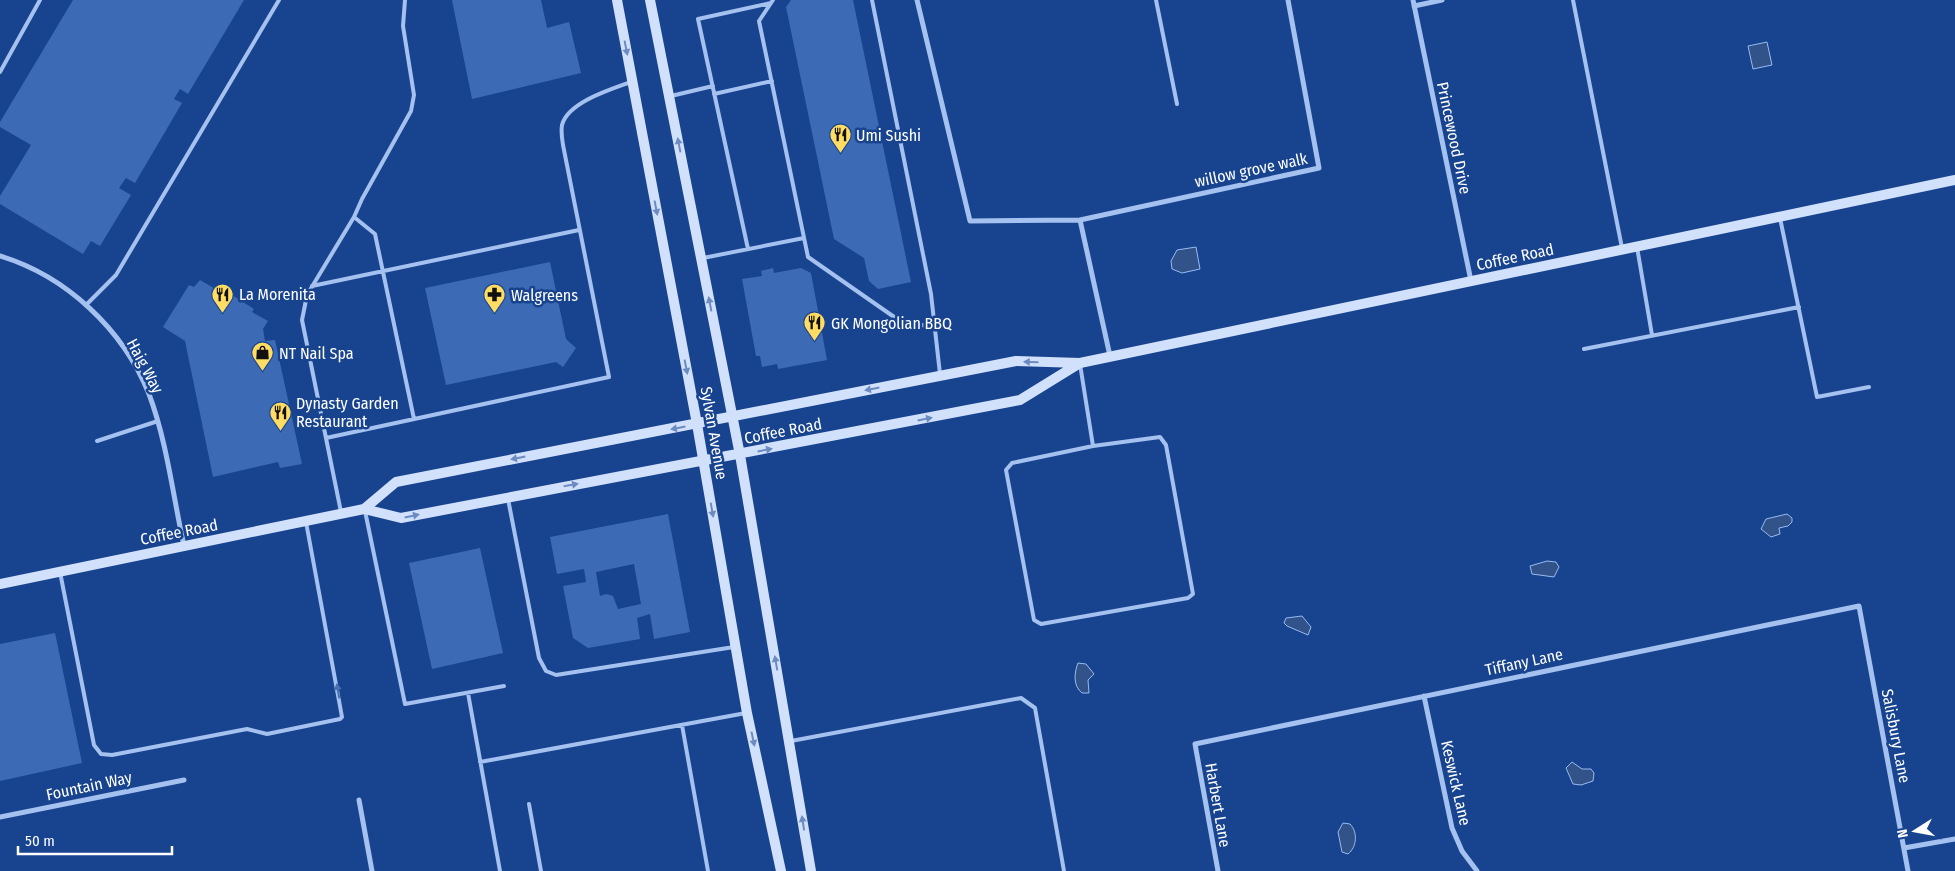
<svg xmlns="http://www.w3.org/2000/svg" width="1955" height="871" font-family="'Fira Sans Condensed',sans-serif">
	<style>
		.water { fill: #32538a; stroke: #97bbf2 }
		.building { fill: #3c6ab5; fill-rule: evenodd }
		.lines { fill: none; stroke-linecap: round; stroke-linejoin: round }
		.service { stroke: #a4c1ef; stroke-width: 4 }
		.minor { stroke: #a4c1ef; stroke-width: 5 }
		.secondary { stroke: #d2e1fb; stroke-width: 10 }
		.oneway { fill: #6c8bc0 }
		.oneway2 { fill: #4970b1 }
		.labels { text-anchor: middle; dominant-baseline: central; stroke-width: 5; stroke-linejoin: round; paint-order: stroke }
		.poi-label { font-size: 16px; fill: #fff; stroke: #18448f; text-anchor: start }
		.street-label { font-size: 16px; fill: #fff; stroke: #18448f }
	</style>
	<rect width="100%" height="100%" fill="#18448f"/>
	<path class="water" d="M 1767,42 L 1772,65 L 1753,69 L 1748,46 Z
		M 1196,247 L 1200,269 L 1182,273 L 1172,269 L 1171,261 L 1177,250 Z
		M 1787,514 L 1792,518 L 1792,522 L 1788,526 L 1779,528 L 1780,534 L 1771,537 L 1761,529 L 1766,519 Z
		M 1547,561 L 1556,562 L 1559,567 L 1554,577 L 1532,574 L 1530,566 Z
		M 1302,616 L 1311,627 L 1308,635 L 1287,626 L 1284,623 L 1286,618 Z
		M 1078,663 L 1086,664 L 1094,674 L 1088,680 L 1089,693 L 1082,693 C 1073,686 1074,673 1078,663 Z
		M 1572,762 L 1582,769 L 1591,769 L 1594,773 L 1593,781 L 1581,785 L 1573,784 L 1566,768 Z
		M 1343,823 L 1350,824 C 1358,832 1357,847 1348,854 L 1342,852 L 1338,832 Z"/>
	<path class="building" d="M 73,0 L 244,0 L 188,94 L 180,89 L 174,99 L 182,103 L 135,183 L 126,178 L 119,188 L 131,195 L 100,246 L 91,241 L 83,254 L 0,204 L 0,196 L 31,145 L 0,127 L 0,122 Z
		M 452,0 L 541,0 L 547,28 L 569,22 L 581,73 L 472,99 Z
		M 791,0 L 853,0 L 911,282 L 878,289 L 869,281 L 864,258 L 834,239 L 786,7 Z
		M 550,262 L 566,339 L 576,348 L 563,367 L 556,362 L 446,385 L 425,288 Z
		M 773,268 L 774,273 L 801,268 L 811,273 L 827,360 L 778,369 L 777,364 L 762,367 L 760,356 L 756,356 L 742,279 L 762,276 L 761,271 Z
		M 200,280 L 231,298 L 232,295 L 254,309 L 252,312 L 268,321 L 263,329 L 265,341 L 275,340 L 302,464 L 280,468 L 278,462 L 213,477 L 185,341 L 163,327 L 189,285 L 194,287 Z
		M 668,514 L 690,632 L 654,639 L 650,614 L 637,618 L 640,639 L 588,648 L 573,638 L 563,586 L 586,582 L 584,569 L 557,574 L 550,537 ZM 634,564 L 641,604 L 618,609 L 613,596 L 606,594 L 600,596 L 596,572 Z
		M 480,548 L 503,653 L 432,669 L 409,563 Z
		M 55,633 L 82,763 L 0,781 L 0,644 Z"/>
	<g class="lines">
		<path class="service" d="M 773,0 L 759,21 L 808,257 L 897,319 L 935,328
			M 872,0 L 931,294 L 940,374
			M 1156,0 L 1177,104
			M 1573,0 L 1622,248
			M 0,72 L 40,0
			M 714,94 L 772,81
			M 671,96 L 713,86
			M 354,217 L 375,234 L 414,419
			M 1780,218 L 1817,397 L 1869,387
			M 1637,247 L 1652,335
			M 748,249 L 698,19 L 771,3
			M 703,258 L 804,238
			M 312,286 L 579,230
			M 86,305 L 116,275 L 279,0
			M 1584,349 L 1799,307
			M 1080,364 L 1093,446
			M 1160,437 L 1166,445 L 1193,594 L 1188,598 L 1041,624 L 1034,620 L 1006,470 L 1012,463 L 1093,446 Z
			M 326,438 L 609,377 L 563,145 C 562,139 561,131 562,125 C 568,102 612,89 631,82
			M 97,441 L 158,421
			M 508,499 L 539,658 L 546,671 L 556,675 L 734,647
			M 365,511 L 405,704 L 504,686
			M 341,512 L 302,320 L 307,295 L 354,217 L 362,199 L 411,111 L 414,95 L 403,26 L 405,0
			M 60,572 L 94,745 L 101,754 L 112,755 L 247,729 L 267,734 L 340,719 L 342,717 L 306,522
			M 468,693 L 500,871
			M 682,725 L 708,871
			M 791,741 L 1021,698 L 1035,708 L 1064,871
			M 480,762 L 746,713
			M 529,804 L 541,871"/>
		<path class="minor" d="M 917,0 L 970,221 L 1080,220
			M 1413,0 L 1471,281
			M 1414,6 L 1442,0
			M 0,256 C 66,276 123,329 149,394 C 167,442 173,496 184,546
			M 1110,356 L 1080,220 L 1319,168 L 1288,0
			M 1424,696 L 1452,828 L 1462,851 L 1477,871
			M 359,800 L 372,871
			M 0,817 L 184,780
			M 1904,848 L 1955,839
			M 1218,871 L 1195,744 L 1859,606 L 1908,871"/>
		<path class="secondary" d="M 617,0 L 697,424 L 747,713 L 781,871
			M 650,0 L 740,455 L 811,871
			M 364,509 L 401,518 L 1020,400 L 1080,363
			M 0,584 L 364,509 L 396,482 L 1016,361 L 1080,363 L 1955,180"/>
	</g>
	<defs><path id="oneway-solid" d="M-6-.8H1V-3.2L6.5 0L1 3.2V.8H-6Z" transform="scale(1.25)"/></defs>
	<g class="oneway">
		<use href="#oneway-solid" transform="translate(626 48) rotate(79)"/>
		<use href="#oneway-solid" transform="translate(679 145) rotate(-101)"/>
		<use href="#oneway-solid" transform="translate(656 208) rotate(79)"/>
		<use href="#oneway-solid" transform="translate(710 304) rotate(-101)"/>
		<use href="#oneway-solid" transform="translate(1031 362) rotate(-179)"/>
		<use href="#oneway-solid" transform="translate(686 367) rotate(79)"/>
		<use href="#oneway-solid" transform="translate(872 389) rotate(169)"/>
		<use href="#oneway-solid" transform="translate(925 419) rotate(-11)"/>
		<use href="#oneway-solid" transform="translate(678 428) rotate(169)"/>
		<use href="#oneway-solid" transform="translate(765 450) rotate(-11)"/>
		<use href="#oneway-solid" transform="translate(518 458) rotate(169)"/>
		<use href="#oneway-solid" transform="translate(571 485) rotate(-10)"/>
		<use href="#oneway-solid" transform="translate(712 510) rotate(80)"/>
		<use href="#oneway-solid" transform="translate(412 516) rotate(-12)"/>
		<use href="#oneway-solid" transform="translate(776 663) rotate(-100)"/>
		<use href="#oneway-solid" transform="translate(753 739) rotate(78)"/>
		<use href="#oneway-solid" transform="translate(803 823) rotate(-99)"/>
	</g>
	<use class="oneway2" href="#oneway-solid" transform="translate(338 691) rotate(-100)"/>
	<defs>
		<symbol id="restaurant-pin" viewBox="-11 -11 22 30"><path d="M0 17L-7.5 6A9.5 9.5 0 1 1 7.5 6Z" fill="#ffdc62" stroke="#18448f"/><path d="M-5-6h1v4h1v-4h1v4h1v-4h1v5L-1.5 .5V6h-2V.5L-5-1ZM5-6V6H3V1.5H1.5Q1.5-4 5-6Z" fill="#111"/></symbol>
		<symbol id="pharmacy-pin" viewBox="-11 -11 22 30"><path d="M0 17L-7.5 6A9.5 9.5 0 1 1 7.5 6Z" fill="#ffdc62" stroke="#18448f"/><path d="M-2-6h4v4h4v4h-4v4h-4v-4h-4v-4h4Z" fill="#111"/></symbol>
		<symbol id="shop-pin" viewBox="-11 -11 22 30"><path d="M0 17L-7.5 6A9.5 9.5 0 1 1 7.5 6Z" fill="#ffdc62" stroke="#18448f"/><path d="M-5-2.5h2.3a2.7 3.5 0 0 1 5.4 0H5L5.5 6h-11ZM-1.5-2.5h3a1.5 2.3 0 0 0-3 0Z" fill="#111"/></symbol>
	</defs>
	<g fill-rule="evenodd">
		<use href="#restaurant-pin" x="828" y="122" width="25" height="34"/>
		<use href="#restaurant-pin" x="210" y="282" width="25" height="34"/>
		<use href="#pharmacy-pin" x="482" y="282" width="25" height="34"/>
		<use href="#restaurant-pin" x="802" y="310" width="25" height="34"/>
		<use href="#shop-pin" x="250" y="340" width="25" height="34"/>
		<use href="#restaurant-pin" x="268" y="400" width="25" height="34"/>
	</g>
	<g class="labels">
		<g class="poi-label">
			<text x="856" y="135">Umi Sushi</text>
			<text x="239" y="294">La Morenita</text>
			<text x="511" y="295">Walgreens</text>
			<text x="831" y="323">GK Mongolian BBQ</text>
			<text x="279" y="353">NT Nail Spa</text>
			<text x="296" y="403">Dynasty Garden<tspan x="296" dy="18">Restaurant</tspan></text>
		</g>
		<g class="street-label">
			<text transform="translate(1454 138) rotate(78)">Princewood Drive</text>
			<text transform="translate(1251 170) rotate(-12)">willow grove walk</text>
			<text transform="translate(1515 257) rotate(-12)">Coffee Road</text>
			<text transform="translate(145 366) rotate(62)">Haig Way</text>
			<text transform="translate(783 431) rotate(-11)">Coffee Road</text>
			<text transform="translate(714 433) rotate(80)">Sylvan Avenue</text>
			<text transform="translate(179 532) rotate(-11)">Coffee Road</text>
			<text transform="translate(1524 662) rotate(-12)">Tiffany Lane</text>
			<text transform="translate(1896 736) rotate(79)">Salisbury Lane</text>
			<text transform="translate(1456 783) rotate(77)">Keswick Lane</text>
			<text transform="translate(89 786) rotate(-12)">Fountain Way</text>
			<text transform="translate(1218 805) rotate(80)">Harbert Lane</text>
		</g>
	</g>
	<g transform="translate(1915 831) rotate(259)" stroke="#18448f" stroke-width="4" paint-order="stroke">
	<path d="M0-4L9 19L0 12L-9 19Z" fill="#ffffff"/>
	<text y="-8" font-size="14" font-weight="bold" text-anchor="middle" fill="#ffffff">N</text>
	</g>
	<path d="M18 846v8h154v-8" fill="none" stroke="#ffffff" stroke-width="2.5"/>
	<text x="25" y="846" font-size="15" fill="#ffffff" stroke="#18448f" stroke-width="4" paint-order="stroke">50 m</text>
</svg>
